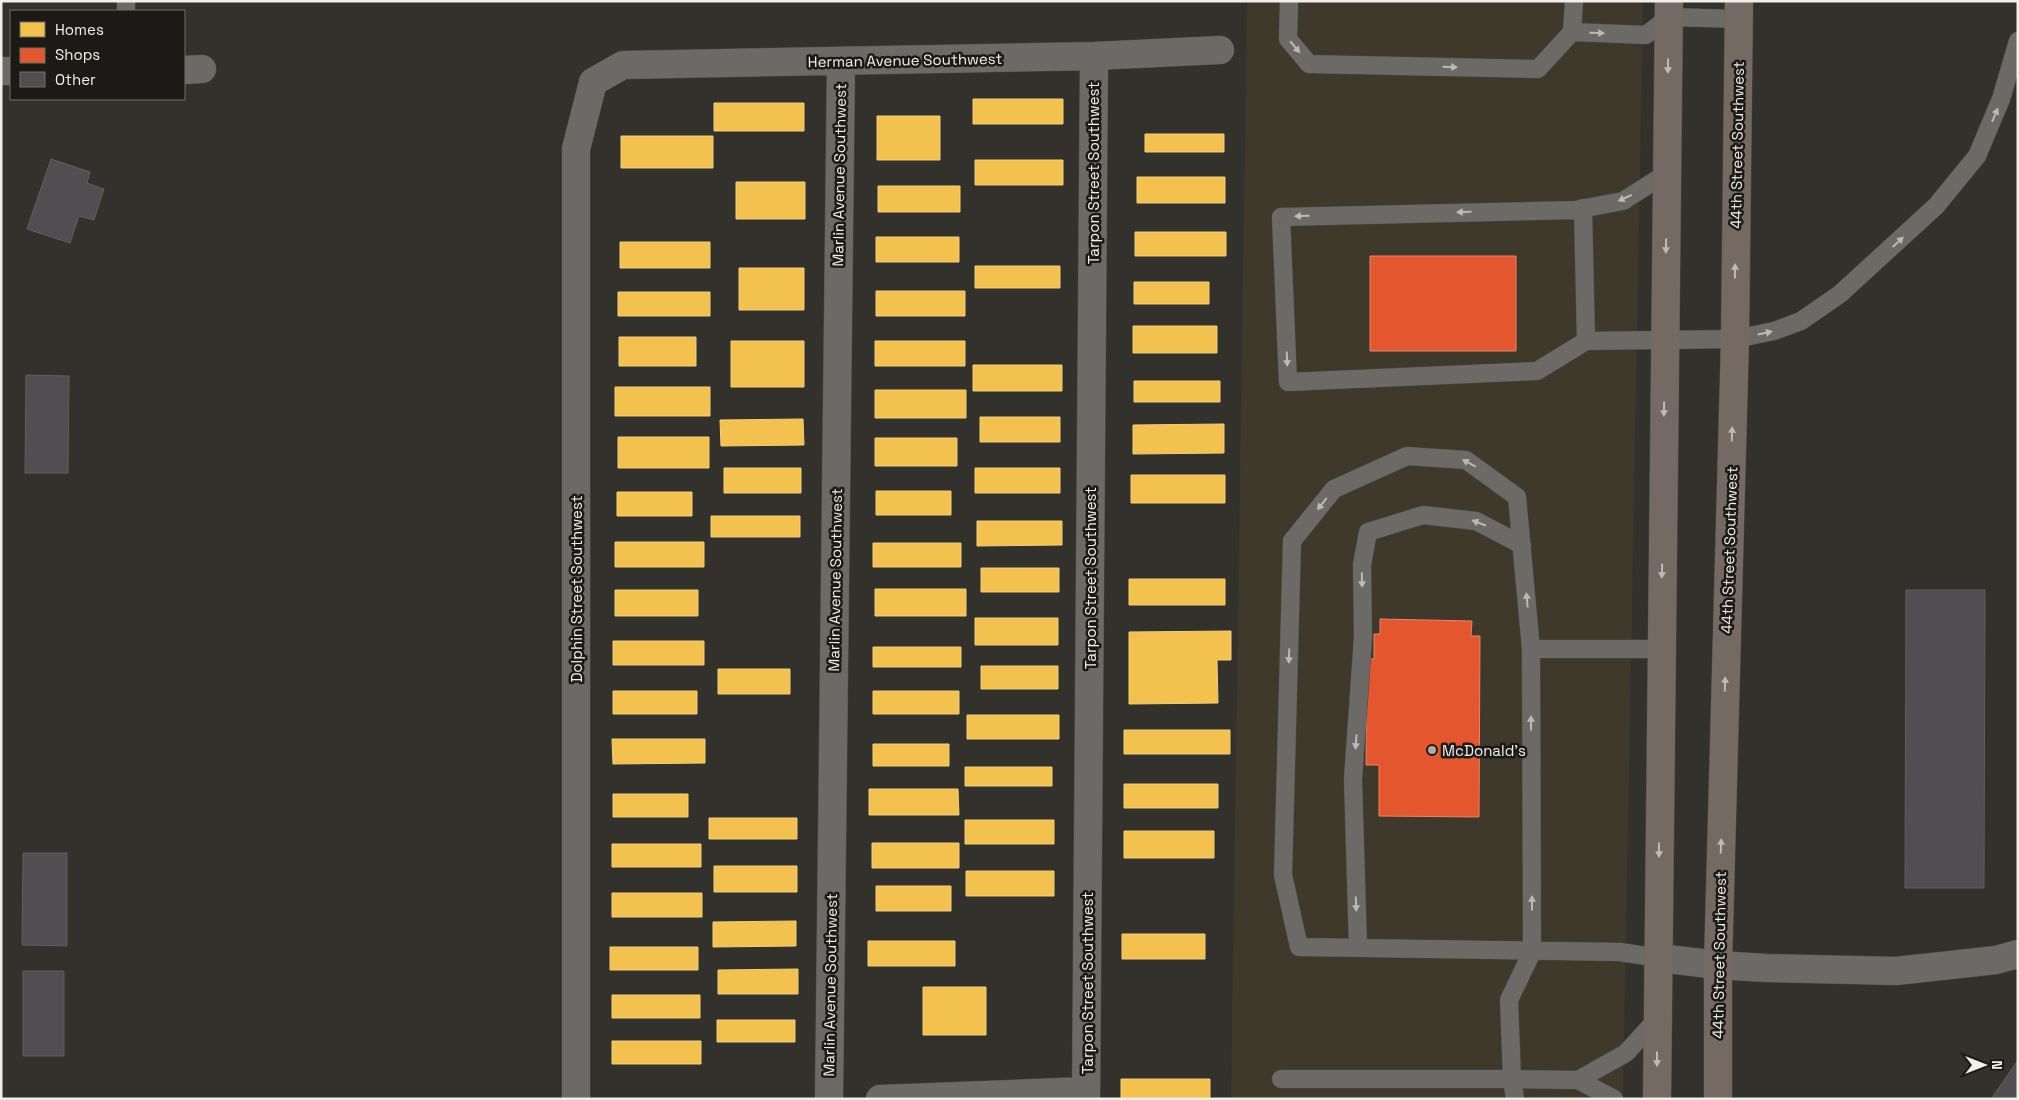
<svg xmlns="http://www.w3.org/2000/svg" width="2019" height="1100" font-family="'Space Grotesk',sans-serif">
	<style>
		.built { fill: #3e392b }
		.homes { fill: #f2c14e; stroke: #f2cf7d }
		.shops { fill: #e4572e; stroke: #e88566 }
		.building { fill: #514e52; stroke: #605f5e }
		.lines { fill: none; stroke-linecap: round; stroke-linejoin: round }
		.lane-casing { stroke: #4e4c48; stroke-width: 19 }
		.street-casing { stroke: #4e4c48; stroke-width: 29 }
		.primary-casing { stroke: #4e4c48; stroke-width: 29 }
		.lane { stroke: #6b6a66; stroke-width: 18 }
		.street { stroke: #6b6a66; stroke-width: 28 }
		.primary { stroke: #746a63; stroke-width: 28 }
		.oneway { fill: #bcbab5 }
		.oneway2 { fill: #c0bab4 }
		.poi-dot { fill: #afaca8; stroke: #1c1a16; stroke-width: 2 }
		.labels { text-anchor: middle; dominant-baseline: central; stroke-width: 5; stroke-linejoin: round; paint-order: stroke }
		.street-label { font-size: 15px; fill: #f2efea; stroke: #1c1a16 }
		.poi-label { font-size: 15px; fill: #f2efea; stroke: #1c1a16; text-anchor: start }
	</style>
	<rect width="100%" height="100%" fill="#33312c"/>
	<path class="built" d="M 1247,1 L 1643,1 L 1623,1099 L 1231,1099 Z"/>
	<path class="homes" d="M 973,99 L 1063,99 L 1063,124 L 973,124 Z
		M 714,103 L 804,103 L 804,131 L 714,131 Z
		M 877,116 L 940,116 L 940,160 L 877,160 Z
		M 1145,134 L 1224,134 L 1224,152 L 1145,152 Z
		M 621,136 L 713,136 L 713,168 L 621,168 Z
		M 975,160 L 1063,160 L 1063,185 L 975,185 Z
		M 1137,177 L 1225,177 L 1225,203 L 1137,203 Z
		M 736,182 L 805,182 L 805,219 L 736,219 Z
		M 878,186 L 960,186 L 960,212 L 878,212 Z
		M 1135,232 L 1226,232 L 1226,256 L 1135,256 Z
		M 876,237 L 959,237 L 959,262 L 876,262 Z
		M 620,242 L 710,242 L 710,268 L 620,268 Z
		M 975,266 L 1060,266 L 1060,288 L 975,288 Z
		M 739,268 L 804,268 L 804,310 L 739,310 Z
		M 1134,282 L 1209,282 L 1209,304 L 1134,304 Z
		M 876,291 L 965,291 L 965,316 L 876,316 Z
		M 618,292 L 710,292 L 710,316 L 618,316 Z
		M 1133,326 L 1217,326 L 1217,353 L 1133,353 Z
		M 619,337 L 696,337 L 696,366 L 619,366 Z
		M 731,341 L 804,341 L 804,387 L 731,387 Z
		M 875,341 L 965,341 L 965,366 L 875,366 Z
		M 973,365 L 1062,365 L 1062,391 L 973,391 Z
		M 1134,381 L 1220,381 L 1220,402 L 1134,402 Z
		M 615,387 L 710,387 L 710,416 L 615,416 Z
		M 875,390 L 966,390 L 966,418 L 875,418 Z
		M 980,417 L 1060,417 L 1060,442 L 980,442 Z
		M 803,419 L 804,445 L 721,446 L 720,420 Z
		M 1224,424 L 1224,453 L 1133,454 L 1133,425 Z
		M 618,437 L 709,437 L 709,468 L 618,468 Z
		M 875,438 L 957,438 L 957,466 L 875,466 Z
		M 724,468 L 801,468 L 801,493 L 724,493 Z
		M 975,468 L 1060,468 L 1060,493 L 975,493 Z
		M 1131,475 L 1225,475 L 1225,503 L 1131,503 Z
		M 876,491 L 951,491 L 951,515 L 876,515 Z
		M 617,492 L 692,492 L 692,516 L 617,516 Z
		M 711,516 L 800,516 L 800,537 L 711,537 Z
		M 977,521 L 1062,521 L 1062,545 L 977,546 Z
		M 615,542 L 704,542 L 704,567 L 615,567 Z
		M 873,543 L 961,543 L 961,567 L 873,567 Z
		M 981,568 L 1059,568 L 1059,592 L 981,592 Z
		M 1129,579 L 1225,579 L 1225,605 L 1129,605 Z
		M 875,589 L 966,589 L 966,616 L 875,616 Z
		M 615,590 L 698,590 L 698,616 L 615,616 Z
		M 975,618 L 1058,618 L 1058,645 L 975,645 Z
		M 1231,631 L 1231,660 L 1217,660 L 1218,703 L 1129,704 L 1129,632 Z
		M 613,641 L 704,641 L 704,665 L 613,665 Z
		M 873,647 L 961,647 L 961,667 L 873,667 Z
		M 981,666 L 1058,666 L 1058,689 L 981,689 Z
		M 718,669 L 790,669 L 790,694 L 718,694 Z
		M 613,691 L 697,691 L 697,714 L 613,714 Z
		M 873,691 L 959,691 L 959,714 L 873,714 Z
		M 967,715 L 1059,715 L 1059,739 L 967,739 Z
		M 1124,730 L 1230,730 L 1230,754 L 1124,754 Z
		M 612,739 L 705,739 L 705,763 L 613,764 Z
		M 873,744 L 949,744 L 949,766 L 873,766 Z
		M 965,767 L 1052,767 L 1052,786 L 965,786 Z
		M 1124,784 L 1218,784 L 1218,808 L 1124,808 Z
		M 869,789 L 958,789 L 959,815 L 869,815 Z
		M 613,794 L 688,794 L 688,817 L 613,817 Z
		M 709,818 L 797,818 L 797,839 L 709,839 Z
		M 965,820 L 1054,820 L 1054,844 L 965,844 Z
		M 1124,831 L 1214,831 L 1214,858 L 1124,858 Z
		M 872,843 L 959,843 L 959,868 L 872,868 Z
		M 612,844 L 701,844 L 701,867 L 612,867 Z
		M 714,866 L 797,866 L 797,892 L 714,892 Z
		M 966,871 L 1054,871 L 1054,896 L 966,896 Z
		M 876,886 L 951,886 L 951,911 L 876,911 Z
		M 612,893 L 702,893 L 702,917 L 612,917 Z
		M 796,921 L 796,946 L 713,947 L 713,922 Z
		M 1122,934 L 1205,934 L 1205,959 L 1122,959 Z
		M 868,941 L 955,941 L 955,966 L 868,966 Z
		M 610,947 L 698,947 L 698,970 L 610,970 Z
		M 798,969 L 798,994 L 718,994 L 718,970 Z
		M 923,987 L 986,987 L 986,1035 L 923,1035 Z
		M 612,995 L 700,995 L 700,1018 L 612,1018 Z
		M 717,1020 L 795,1020 L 795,1042 L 717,1042 Z
		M 612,1041 L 701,1041 L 701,1064 L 612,1064 Z
		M 1121,1079 L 1210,1079 L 1210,1099 L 1121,1099 Z"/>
	<path class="shops" d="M 1370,256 L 1516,256 L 1516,351 L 1370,351 Z
		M 1380,619 L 1472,621 L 1471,636 L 1480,636 L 1479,817 L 1379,816 L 1379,765 L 1366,765 L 1367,659 L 1374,659 L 1374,634 L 1380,634 Z"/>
	<path class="building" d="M 51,159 L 90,172 L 87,183 L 104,189 L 94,220 L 79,216 L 70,243 L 27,229 Z
		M 26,375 L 69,376 L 68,473 L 25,473 Z
		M 1906,590 L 1985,590 L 1984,888 L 1905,888 Z
		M 23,853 L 67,853 L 67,946 L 22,945 Z
		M 23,971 L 64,971 L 64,1056 L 23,1056 Z
		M 2018,1060 L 2018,1099 L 1991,1099 Z"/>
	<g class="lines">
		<defs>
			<path id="lane" d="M 126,1 L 126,11
				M 1289,1 L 1288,39 L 1309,64 L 1538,69 L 1572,32 L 1646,35 L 1669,17 L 1739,19
				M 1572,32 L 1574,1
				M 1667,173 L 1623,201 L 1575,210 L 1281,217 L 1288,382 L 1537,371 L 1586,341 L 1735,339 L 1774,331 L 1801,321 L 1840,294 L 1936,206 L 1977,156 L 2001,99 L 2018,41
				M 1583,208 L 1586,341
				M 1531,649 L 1661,649
				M 1358,948 L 1353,779 L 1363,637 L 1362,565 L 1368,532 L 1423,515 L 1476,521 L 1522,545
				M 1281,1079 L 1512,1079 L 1509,1000 L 1532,952 L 1531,649 L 1517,497 L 1466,460 L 1407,456 L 1334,489 L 1292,541 L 1283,875 L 1299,947 L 1620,952 L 1659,958
				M 1578,1080 L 1626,1053 L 1657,1019
				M 1515,1099 L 1512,1079 L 1578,1080 L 1614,1099"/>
			<path id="street" d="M 184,70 L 202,69
				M 1,71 L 11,71
				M 1659,958 L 1718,965 L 1766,968 L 1896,971 L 1996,960 L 2018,954
				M 576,1099 L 576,149 L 593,82 L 623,65 L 1094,56 L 1220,50
				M 829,1099 L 841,62
				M 880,1099 L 1086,1091
				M 1086,1099 L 1094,56"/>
			<path id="primary" d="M 1657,1099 L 1669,1
				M 1718,1099 L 1718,965 L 1735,339 L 1739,1"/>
		</defs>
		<use href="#lane" class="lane-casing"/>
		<use href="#street" class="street-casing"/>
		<use href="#primary" class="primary-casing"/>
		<use href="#lane" class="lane"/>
		<use href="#street" class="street"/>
		<use href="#primary" class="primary"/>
	</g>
	<defs><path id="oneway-solid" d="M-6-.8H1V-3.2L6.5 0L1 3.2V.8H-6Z" transform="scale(1.25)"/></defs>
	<g class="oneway">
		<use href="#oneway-solid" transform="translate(1597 33) rotate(2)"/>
		<use href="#oneway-solid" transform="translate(1295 47) rotate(50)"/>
		<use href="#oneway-solid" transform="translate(1450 67) rotate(1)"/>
		<use href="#oneway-solid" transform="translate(1995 115) rotate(-67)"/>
		<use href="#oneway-solid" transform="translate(1625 198) rotate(156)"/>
		<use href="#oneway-solid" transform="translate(1464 212) rotate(179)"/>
		<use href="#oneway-solid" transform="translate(1302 216) rotate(179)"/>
		<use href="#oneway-solid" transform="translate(1898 242) rotate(-43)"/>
		<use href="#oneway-solid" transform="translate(1765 333) rotate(-12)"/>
		<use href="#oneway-solid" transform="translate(1287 359) rotate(88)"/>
		<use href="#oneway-solid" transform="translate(1469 463) rotate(-152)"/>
		<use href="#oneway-solid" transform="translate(1322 504) rotate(129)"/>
		<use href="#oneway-solid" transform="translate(1479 523) rotate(-159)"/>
		<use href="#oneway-solid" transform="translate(1362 580) rotate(89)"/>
		<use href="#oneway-solid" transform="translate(1527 600) rotate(-95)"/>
		<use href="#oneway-solid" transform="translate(1289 656) rotate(92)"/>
		<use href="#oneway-solid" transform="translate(1531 723) rotate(-90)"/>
		<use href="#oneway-solid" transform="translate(1356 742) rotate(94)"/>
		<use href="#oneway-solid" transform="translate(1532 903) rotate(-90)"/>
		<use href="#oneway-solid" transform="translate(1356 904) rotate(88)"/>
	</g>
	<g class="oneway2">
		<use href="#oneway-solid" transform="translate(1668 66) rotate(91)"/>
		<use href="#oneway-solid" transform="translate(1666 246) rotate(91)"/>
		<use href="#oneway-solid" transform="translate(1735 271) rotate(-89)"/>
		<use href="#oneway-solid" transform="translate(1664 409) rotate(91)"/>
		<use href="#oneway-solid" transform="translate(1732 434) rotate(-88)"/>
		<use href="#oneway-solid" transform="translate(1662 571) rotate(91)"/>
		<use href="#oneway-solid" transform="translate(1725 684) rotate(-88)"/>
		<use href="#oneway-solid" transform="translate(1721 846) rotate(-88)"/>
		<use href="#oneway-solid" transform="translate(1659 850) rotate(90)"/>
		<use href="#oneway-solid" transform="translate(1657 1059) rotate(90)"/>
	</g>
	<circle class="poi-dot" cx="1432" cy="750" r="5"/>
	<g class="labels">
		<g class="street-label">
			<text transform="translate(905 60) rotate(-1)">Herman Avenue Southwest</text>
			<text transform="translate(1737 145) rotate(-89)">44th Street Southwest</text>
			<text transform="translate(1093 173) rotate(-90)">Tarpon Street Southwest</text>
			<text transform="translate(839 175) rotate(-89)">Marlin Avenue Southwest</text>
			<text transform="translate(1729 550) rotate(-88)">44th Street Southwest</text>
			<text transform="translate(1090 578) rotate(-90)">Tarpon Street Southwest</text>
			<text transform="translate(835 580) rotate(-89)">Marlin Avenue Southwest</text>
			<text transform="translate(576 589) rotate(-90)">Dolphin Street Southwest</text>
			<text transform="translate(1719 955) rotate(-89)">44th Street Southwest</text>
			<text transform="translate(1087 983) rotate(-90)">Tarpon Street Southwest</text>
			<text transform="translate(830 985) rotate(-89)">Marlin Avenue Southwest</text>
		</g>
		<g class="poi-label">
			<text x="1442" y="750">McDonald's</text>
		</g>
	</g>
	<rect width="2019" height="1100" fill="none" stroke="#f2efea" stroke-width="5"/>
	<rect x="10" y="10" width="175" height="90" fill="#1c1a16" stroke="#726f6b"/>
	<rect x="20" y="22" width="25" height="15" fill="#f2c14e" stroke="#726f6b"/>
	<text x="55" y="35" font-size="15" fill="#f2efea">Homes</text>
	<rect x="20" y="48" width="25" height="15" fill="#e4572e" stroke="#726f6b"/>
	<text x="55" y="60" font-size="15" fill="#f2efea">Shops</text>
	<rect x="20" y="72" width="25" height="15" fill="#514e52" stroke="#726f6b"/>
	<text x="55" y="85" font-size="15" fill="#f2efea">Other</text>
	<g transform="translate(1984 1065) rotate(90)" stroke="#1c1a16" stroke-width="4" paint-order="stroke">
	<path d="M0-4L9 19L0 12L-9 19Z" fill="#f2efea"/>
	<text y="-8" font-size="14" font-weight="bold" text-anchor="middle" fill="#f2efea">N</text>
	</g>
</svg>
